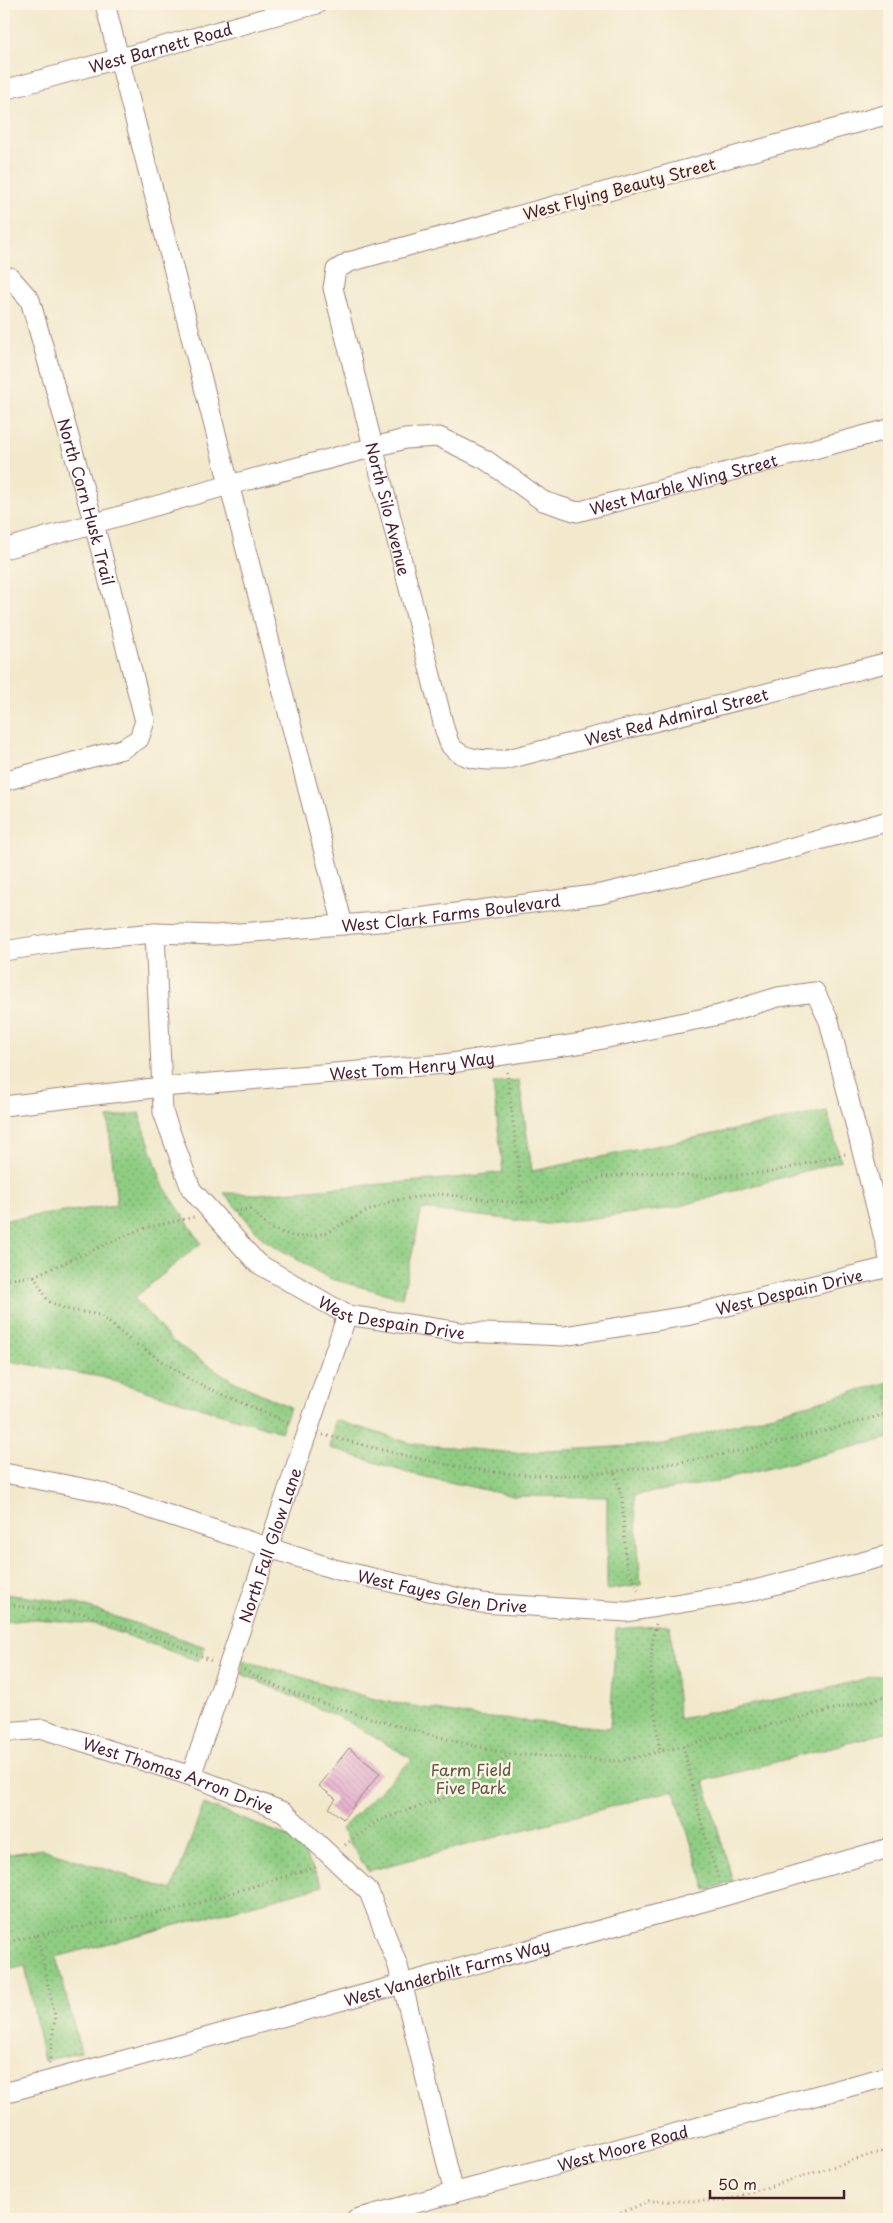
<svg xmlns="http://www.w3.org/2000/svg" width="893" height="2223" font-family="'Playpen Sans',sans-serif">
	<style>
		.park { fill: url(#park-dots); stroke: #6c7657 }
		.building { fill: url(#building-back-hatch) }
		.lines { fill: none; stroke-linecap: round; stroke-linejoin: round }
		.minor-casing { stroke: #9e847c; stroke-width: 21 }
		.path { stroke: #9e847c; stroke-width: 3; stroke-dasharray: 1 4; stroke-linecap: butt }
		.minor { stroke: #fff; stroke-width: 19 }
		.labels { text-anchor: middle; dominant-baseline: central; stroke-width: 5; stroke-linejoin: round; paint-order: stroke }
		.street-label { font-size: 16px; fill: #4a1f2b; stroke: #fcf5e5 }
		.park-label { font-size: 16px; fill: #5f5345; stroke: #fcf5e5 }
	</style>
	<defs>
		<pattern id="park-dots" width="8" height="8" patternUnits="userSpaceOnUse" patternTransform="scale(1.25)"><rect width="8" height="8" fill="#8fcd83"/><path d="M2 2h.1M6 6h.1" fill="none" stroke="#77a66b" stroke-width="1.8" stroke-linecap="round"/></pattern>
		<pattern id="building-back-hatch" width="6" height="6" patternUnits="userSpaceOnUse" patternTransform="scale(1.25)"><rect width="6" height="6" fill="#e3aacd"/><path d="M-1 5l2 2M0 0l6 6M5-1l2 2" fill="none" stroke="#ba8aa7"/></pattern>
	</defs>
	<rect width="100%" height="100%" fill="#fcf5e5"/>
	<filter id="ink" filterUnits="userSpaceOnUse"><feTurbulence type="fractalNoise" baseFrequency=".02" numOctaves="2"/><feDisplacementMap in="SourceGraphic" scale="10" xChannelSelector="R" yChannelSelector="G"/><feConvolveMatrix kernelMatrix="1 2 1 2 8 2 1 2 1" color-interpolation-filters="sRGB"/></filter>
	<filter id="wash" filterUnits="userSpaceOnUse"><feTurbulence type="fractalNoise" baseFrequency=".0096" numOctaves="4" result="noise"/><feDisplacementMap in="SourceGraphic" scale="20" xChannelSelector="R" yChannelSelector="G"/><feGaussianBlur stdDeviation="1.12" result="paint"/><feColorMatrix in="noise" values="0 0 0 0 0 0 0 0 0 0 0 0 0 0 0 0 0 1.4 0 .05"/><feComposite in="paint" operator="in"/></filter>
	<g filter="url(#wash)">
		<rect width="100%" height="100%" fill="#f2e9cd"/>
		<path class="park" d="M 519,1080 L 532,1171 L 827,1111 L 841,1161 L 673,1208 L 547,1224 L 422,1209 L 402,1298 L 328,1278 L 263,1239 L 224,1193 L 258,1194 L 456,1178 L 503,1172 L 493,1084 Z
			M 139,1113 L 163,1185 L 201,1243 L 134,1298 L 172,1341 L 233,1381 L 290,1407 L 281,1432 L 101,1377 L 4,1360 L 4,1220 L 117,1205 L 108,1118 Z
			M 889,1382 L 889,1438 L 715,1482 L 634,1495 L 641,1585 L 607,1590 L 607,1497 L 513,1496 L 408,1473 L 330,1448 L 335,1420 L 414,1444 L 516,1453 L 664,1444 Z
			M 4,1594 L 75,1603 L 205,1647 L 198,1661 L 95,1624 L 35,1619 L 4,1622 Z
			M 670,1625 L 679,1719 L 827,1689 L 889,1672 L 889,1732 L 704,1781 L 733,1882 L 706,1890 L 674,1790 L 368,1871 L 341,1829 L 412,1759 L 345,1720 L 242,1674 L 243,1660 L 378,1700 L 477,1717 L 610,1728 L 616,1629 Z
			M 204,1804 L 297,1840 L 323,1886 L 56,1957 L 81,2052 L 44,2061 L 25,1966 L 4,1971 L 4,1855 L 42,1849 L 172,1890 Z"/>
		<g id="blocks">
			<path class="building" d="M 349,1748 L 380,1773 L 343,1819 L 329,1808 L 336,1799 L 319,1786 Z"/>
		</g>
	</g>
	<g filter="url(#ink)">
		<use href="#blocks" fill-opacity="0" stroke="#9e847c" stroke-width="1"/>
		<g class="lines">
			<defs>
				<g id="minor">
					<path d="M 105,4 L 343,925"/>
					<path id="s1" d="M 4,90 L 317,4"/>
					<path id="s2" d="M 889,114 L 349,262 L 336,270 L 333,288 L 445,731 C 447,735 448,742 451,746 C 463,761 487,760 504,760 L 889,662"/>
					<path id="s3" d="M 4,276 L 10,277 L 30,300 L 94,524 L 145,721 L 139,739 L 122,749 L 4,781"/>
					<path id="s4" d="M 4,549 L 229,485 L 405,439 L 439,437 L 486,460 L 543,501 L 577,512 L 889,429"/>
					<path id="s5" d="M 155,933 L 163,1112 L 191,1189 L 257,1263 L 347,1315 L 460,1332 L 564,1336 L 686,1316 L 889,1267"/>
					<path id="s6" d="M 4,951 L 67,941 L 155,933 L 215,935 L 403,920 L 601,894 L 753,858 L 889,821"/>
					<path id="s7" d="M 4,1106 L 162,1087 L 445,1064 L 583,1043 L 719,1015 L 778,997 L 815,992 L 829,1021 L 889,1258"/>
					<path id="s8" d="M 4,1473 L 93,1490 L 334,1569 L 481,1603 L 627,1612 L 747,1592 L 889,1555"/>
					<path id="s9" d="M 4,1732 L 43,1729 L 191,1776 L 284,1812 L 369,1892 L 398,1966 L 454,2193"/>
					<path id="s10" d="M 191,1776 L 347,1315"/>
					<path id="s11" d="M 4,2093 L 724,1896 L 889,1848"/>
					<path id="s12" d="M 356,2219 L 889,2076"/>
				</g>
			</defs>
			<use href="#minor" class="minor-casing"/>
			<path class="path" d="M 507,1072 L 523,1203
				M 235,1211 L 250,1209 L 271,1229 L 297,1237 L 324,1234 L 363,1213 L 395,1200 L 440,1194 L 518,1203 L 550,1199 L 602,1177 L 660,1172 L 707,1178 L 772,1172 L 845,1154
				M 34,1276 L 48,1301 L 65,1309 L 100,1315 L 130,1340 L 194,1382 L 291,1424
				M 4,1280 L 34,1276 L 141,1229 L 194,1217
				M 323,1435 C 392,1452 461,1472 532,1475 C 571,1477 610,1472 649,1467 C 731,1455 810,1436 889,1413
				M 615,1473 L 622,1497 L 626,1563 L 639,1593
				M 4,1605 L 82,1613 L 168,1641 L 212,1661
				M 656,1624 C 645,1665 655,1710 660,1752
				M 244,1670 C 258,1676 271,1685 285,1690 C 358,1717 433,1736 509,1754
				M 683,1746 L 704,1833 L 719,1881
				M 345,1845 L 377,1821 L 455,1794 L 510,1754 L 621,1761 L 889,1696
				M 37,1935 L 55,2016 L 49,2064
				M 4,1943 L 37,1935 L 179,1909 L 316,1867
				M 607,2219 L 649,2201 L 724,2201 L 889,2149"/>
			<use href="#minor" class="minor"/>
		</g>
	</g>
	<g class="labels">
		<g class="street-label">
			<text stroke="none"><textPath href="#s1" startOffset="162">West Barnett Road</textPath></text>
			<text transform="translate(619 188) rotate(-15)">West Flying Beauty Street</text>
			<text stroke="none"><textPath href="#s4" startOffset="718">West Marble Wing Street</textPath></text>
			<text stroke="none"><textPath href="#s3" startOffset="246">North Corn Husk Trail</textPath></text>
			<text stroke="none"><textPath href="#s2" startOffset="821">North Silo Avenue</textPath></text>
			<text stroke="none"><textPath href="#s2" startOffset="1301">West Red Admiral Street</textPath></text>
			<text stroke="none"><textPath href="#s6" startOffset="449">West Clark Farms Boulevard</textPath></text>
			<text stroke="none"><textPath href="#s7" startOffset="410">West Tom Henry Way</textPath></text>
			<text stroke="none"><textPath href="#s5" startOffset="912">West Despain Drive</textPath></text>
			<text stroke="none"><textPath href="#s5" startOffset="508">West Despain Drive</textPath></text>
			<text stroke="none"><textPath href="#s10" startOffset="244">North Fall Glow Lane</textPath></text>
			<text stroke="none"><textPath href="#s8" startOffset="455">West Fayes Glen Drive</textPath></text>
			<text stroke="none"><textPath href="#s9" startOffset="182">West Thomas Arron Drive</textPath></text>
			<text stroke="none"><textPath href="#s11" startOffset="459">West Vanderbilt Farms Way</textPath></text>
			<text stroke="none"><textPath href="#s12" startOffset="276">West Moore Road</textPath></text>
		</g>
		<g class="park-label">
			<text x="471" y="1769">Farm Field<tspan x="471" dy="18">Five Park</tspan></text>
		</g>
	</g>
	<rect width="893" height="2223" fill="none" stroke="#fcf5e5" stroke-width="20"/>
	<path d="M710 2190v8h134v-8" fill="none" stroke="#4a1f2b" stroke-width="2.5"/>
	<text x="718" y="2190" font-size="15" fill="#4a1f2b" stroke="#fcf5e5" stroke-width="4" paint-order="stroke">50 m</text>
</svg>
